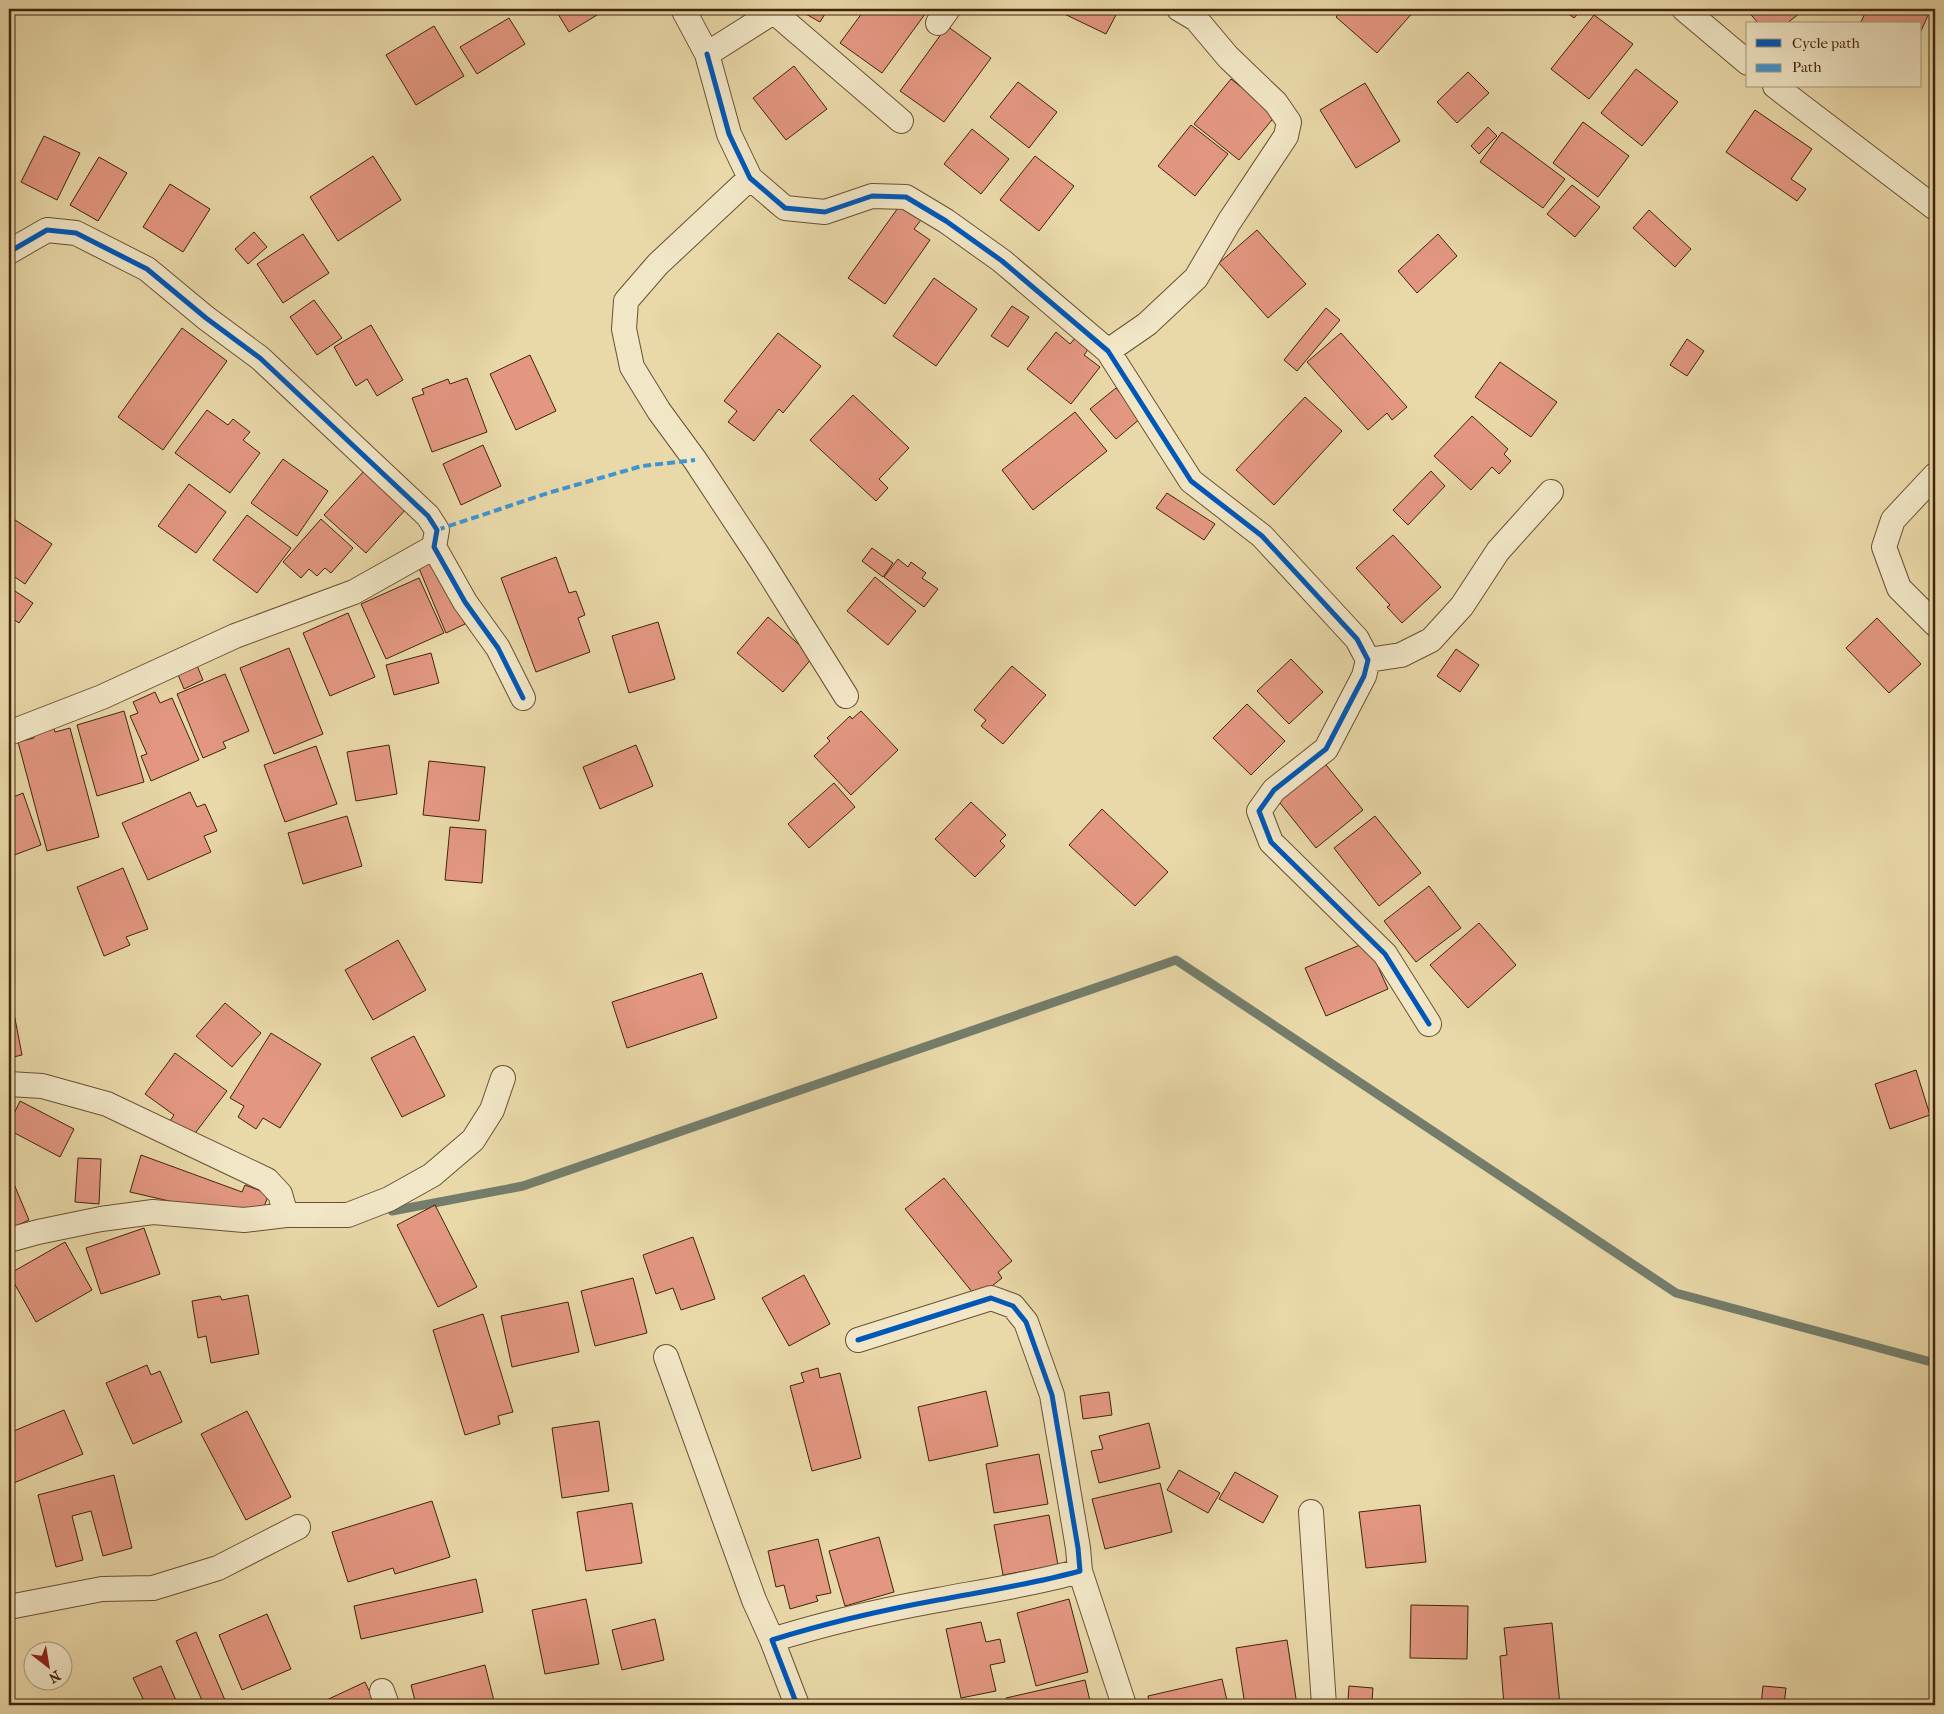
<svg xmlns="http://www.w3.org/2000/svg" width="1944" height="1714" font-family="'IM FELL French Canon',serif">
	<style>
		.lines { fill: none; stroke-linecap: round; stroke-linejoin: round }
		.stream { stroke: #747d6b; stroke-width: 9 }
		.building { fill: #e39781; stroke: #40240d }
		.street-casing { stroke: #6a5134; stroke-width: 26 }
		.street { stroke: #f1e6c6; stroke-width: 24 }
		.quiet { stroke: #3f95d2; stroke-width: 4; stroke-dasharray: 8 4; stroke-linecap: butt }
		.cycleway-casing { stroke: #f1e6c6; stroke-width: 8 }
		.cycleway { stroke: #0057b8; stroke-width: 5 }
	</style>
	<rect width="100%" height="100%" fill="#e9d8a8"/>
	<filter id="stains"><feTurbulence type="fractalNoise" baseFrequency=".004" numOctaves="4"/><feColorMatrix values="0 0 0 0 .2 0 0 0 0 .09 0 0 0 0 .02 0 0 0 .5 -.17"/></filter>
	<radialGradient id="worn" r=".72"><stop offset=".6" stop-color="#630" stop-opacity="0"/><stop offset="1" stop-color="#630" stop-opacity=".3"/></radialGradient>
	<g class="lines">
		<path class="stream" d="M 392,1211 L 523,1186 L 1176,960 L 1676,1293 L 1935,1363"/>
	</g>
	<path class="building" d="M 555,9 L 607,9 L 569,32 Z
		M 797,9 L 828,9 L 820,22 Z
		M 865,9 L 925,9 L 928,10 L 882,73 L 840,43 Z
		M 1054,9 L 1119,9 L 1106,34 Z
		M 1343,9 L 1414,9 L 1415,10 L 1377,53 L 1336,17 Z
		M 1562,9 L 1582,9 L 1574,18 Z
		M 1746,9 L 1805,9 L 1786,24 L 1759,24 Z
		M 1867,9 L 1931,9 L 1920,33 L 1920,24 L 1860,24 Z
		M 1594,15 L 1633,44 L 1589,99 L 1551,69 Z
		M 509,18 L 525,44 L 477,74 L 460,47 Z
		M 434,26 L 464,76 L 416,105 L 386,55 Z
		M 947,26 L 991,58 L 944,122 L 900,91 Z
		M 794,66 L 827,109 L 786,140 L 753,98 Z
		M 1636,69 L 1678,102 L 1642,146 L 1601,113 Z
		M 1468,72 L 1489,93 L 1457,123 L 1437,102 Z
		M 1231,79 L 1276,115 L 1239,160 L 1194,124 Z
		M 1018,82 L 1057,112 L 1029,148 L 990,117 Z
		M 1365,83 L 1400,141 L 1356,168 L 1320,110 Z
		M 1755,110 L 1812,149 L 1791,179 L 1806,189 L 1797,201 L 1726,152 Z
		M 1583,122 L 1629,156 L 1598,197 L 1553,163 Z
		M 1191,125 L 1228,154 L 1195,196 L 1158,166 Z
		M 1488,127 L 1497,136 L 1479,154 L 1471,146 Z
		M 972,129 L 1009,159 L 981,194 L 944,164 Z
		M 1502,132 L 1565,179 L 1543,208 L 1480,162 Z
		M 44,136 L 80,153 L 57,200 L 21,182 Z
		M 373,156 L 401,200 L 338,241 L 310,197 Z
		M 1035,156 L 1074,186 L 1039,231 L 1000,200 Z
		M 99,157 L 127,173 L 98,221 L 70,205 Z
		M 170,184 L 210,209 L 183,252 L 143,227 Z
		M 1572,185 L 1600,207 L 1575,237 L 1547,214 Z
		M 900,205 L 921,220 L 914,229 L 930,240 L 885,304 L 848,278 Z
		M 1649,210 L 1691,249 L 1675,267 L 1633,228 Z
		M 1257,230 L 1306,284 L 1268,318 L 1219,263 Z
		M 254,232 L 267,247 L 248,264 L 235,249 Z
		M 303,234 L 329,273 L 283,303 L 257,264 Z
		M 1438,234 L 1457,256 L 1417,293 L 1398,271 Z
		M 934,278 L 977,309 L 936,366 L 893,336 Z
		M 314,300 L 342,338 L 317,355 L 290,317 Z
		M 1012,306 L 1029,317 L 1008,347 L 991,336 Z
		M 1326,308 L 1340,320 L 1297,371 L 1284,360 Z
		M 371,325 L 403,380 L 377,396 L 367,379 L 356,386 L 334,347 Z
		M 182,328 L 227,361 L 163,450 L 118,417 Z
		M 1056,332 L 1070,344 L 1076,337 L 1090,347 L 1084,355 L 1100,367 L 1071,404 L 1027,369 Z
		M 778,333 L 821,366 L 783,413 L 779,409 L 754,441 L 728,422 L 737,411 L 724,401 Z
		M 1341,333 L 1407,407 L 1392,420 L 1387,413 L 1368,430 L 1307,362 Z
		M 1687,339 L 1704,351 L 1687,376 L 1670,365 Z
		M 530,355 L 556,411 L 516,430 L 490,374 Z
		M 1500,362 L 1557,402 L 1531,437 L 1475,397 Z
		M 467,378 L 487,432 L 432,452 L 412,398 L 424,394 L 422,389 L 448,379 L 450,384 Z
		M 1116,388 L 1141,418 L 1116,439 L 1090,409 Z
		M 853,395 L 909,448 L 879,479 L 888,488 L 876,501 L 810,440 Z
		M 1305,397 L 1342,431 L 1274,505 L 1236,470 Z
		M 207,410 L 228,425 L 233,419 L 250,432 L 243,440 L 260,453 L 230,493 L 175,453 Z
		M 1075,412 L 1107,451 L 1033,510 L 1002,470 Z
		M 1472,416 L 1508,449 L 1504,454 L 1511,461 L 1499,474 L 1492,467 L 1471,490 L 1434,456 Z
		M 483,445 L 501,486 L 461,505 L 443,464 Z
		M 283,459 L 328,491 L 297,536 L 251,503 Z
		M 364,471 L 406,509 L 366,553 L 324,515 Z
		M 1431,471 L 1445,486 L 1408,525 L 1393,510 Z
		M 189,484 L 226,512 L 196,553 L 158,526 Z
		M 1167,493 L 1215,524 L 1204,540 L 1156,508 Z
		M 247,515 L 291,548 L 257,593 L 213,560 Z
		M 9,516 L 52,544 L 25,584 L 9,573 Z
		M 321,519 L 353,548 L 331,573 L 325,568 L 317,576 L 309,569 L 301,578 L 283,562 Z
		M 1393,535 L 1441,587 L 1402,623 L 1387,607 L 1390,605 L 1356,568 Z
		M 872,548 L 893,563 L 883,577 L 862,561 Z
		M 436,557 L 465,624 L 446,633 L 418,566 Z
		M 556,557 L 569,593 L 576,591 L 585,615 L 578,618 L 590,652 L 536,672 L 501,578 Z
		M 898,559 L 908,567 L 911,562 L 926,573 L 922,578 L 938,589 L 924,607 L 884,577 Z
		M 875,577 L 916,611 L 888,645 L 847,611 Z
		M 419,578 L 444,633 L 386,659 L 361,604 Z
		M 9,587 L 33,603 L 19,623 L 9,616 Z
		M 348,613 L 375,677 L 330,696 L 303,633 Z
		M 768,617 L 813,657 L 783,692 L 737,653 Z
		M 1877,618 L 1921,664 L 1889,693 L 1846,648 Z
		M 658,622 L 675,679 L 629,693 L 612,636 Z
		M 289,648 L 323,734 L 274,754 L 240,668 Z
		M 1456,649 L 1479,665 L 1460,692 L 1437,676 Z
		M 431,653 L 439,683 L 394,695 L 386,665 Z
		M 193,656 L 203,680 L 184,689 L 174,665 Z
		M 1291,659 L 1323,692 L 1289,724 L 1257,691 Z
		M 1012,666 L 1046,695 L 1003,744 L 981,726 L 986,720 L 974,710 Z
		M 225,674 L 249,731 L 223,742 L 226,748 L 203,758 L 177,694 Z
		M 155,692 L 160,703 L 172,698 L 199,760 L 151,781 L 141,756 L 147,754 L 130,716 L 138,713 L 133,702 Z
		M 1247,704 L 1285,741 L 1251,775 L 1213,738 Z
		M 124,711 L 144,782 L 97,796 L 77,725 Z
		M 861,711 L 898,750 L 851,795 L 814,756 L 830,741 L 827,738 L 850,716 L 852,719 Z
		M 53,726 L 55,732 L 70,728 L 99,837 L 47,851 L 18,742 L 34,738 L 32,731 Z
		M 389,745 L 397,794 L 356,801 L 347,752 Z
		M 636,745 L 653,786 L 600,809 L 583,767 Z
		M 316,746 L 337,804 L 285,822 L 264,765 Z
		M 1322,760 L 1363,810 L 1316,848 L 1276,798 Z
		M 429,761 L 485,767 L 479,821 L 423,815 Z
		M 834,783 L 855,807 L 809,848 L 788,824 Z
		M 9,792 L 11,798 L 23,793 L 41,845 L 9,857 Z
		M 190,792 L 197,807 L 205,804 L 217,831 L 204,836 L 211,852 L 148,880 L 122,823 Z
		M 971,802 L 1006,835 L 1000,841 L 1005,846 L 975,877 L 935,839 Z
		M 1102,809 L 1168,872 L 1135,906 L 1069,845 Z
		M 347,816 L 362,866 L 303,884 L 288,833 Z
		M 1375,816 L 1421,873 L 1379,906 L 1334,848 Z
		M 450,827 L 486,830 L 482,883 L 445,880 Z
		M 123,868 L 148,929 L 126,937 L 130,945 L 104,956 L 77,887 Z
		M 1429,886 L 1461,928 L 1416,962 L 1384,921 Z
		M 1479,923 L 1516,965 L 1468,1008 L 1430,965 Z
		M 398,940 L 426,990 L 373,1020 L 345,970 Z
		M 1367,942 L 1388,989 L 1326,1016 L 1305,968 Z
		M 702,973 L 717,1018 L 627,1048 L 612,1002 Z
		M 225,1003 L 261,1033 L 232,1067 L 196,1036 Z
		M 13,1008 L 22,1055 L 9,1058 L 9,1009 Z
		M 271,1033 L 321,1064 L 280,1128 L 263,1118 L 256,1129 L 238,1117 L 244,1106 L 230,1098 Z
		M 414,1036 L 445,1096 L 402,1117 L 371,1058 Z
		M 175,1053 L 227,1091 L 190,1140 L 168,1124 L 174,1115 L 145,1094 Z
		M 1916,1070 L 1930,1115 L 1890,1129 L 1875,1084 Z
		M 20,1101 L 74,1129 L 60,1157 L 9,1130 L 9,1124 Z
		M 141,1155 L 242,1192 L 245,1185 L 269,1194 L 261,1214 L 243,1218 L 130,1192 Z
		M 78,1158 L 101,1159 L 99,1204 L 75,1202 Z
		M 9,1172 L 29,1220 L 9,1229 Z
		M 944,1178 L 1012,1261 L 998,1272 L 1002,1278 L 977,1298 L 905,1209 Z
		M 435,1205 L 477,1287 L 438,1307 L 397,1225 Z
		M 144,1228 L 160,1274 L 101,1294 L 86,1248 Z
		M 693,1237 L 715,1299 L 681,1310 L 673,1288 L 656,1294 L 643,1255 Z
		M 65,1242 L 92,1290 L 36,1322 L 9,1274 Z
		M 804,1275 L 830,1324 L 789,1346 L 762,1298 Z
		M 633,1278 L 647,1333 L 595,1346 L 581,1291 Z
		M 248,1295 L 259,1354 L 211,1363 L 206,1336 L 198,1338 L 192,1301 L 220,1296 L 222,1300 Z
		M 568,1302 L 579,1352 L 512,1367 L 501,1316 Z
		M 483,1314 L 513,1412 L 498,1416 L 500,1424 L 465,1435 L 433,1330 Z
		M 147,1365 L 151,1375 L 160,1371 L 182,1422 L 133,1444 L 106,1383 Z
		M 818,1368 L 820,1378 L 840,1373 L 861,1458 L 812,1471 L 790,1386 L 804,1382 L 801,1373 Z
		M 986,1391 L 998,1446 L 929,1461 L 918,1407 Z
		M 1109,1392 L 1112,1415 L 1083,1419 L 1080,1396 Z
		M 64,1410 L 83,1454 L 9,1485 L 9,1433 Z
		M 247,1411 L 291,1497 L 246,1520 L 201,1434 Z
		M 599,1421 L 609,1491 L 562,1498 L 552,1428 Z
		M 1149,1423 L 1160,1468 L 1099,1483 L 1091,1451 L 1103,1449 L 1099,1436 Z
		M 1039,1454 L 1048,1504 L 994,1513 L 986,1464 Z
		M 1179,1470 L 1220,1493 L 1208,1513 L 1167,1490 Z
		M 1235,1472 L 1278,1496 L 1263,1523 L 1219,1499 Z
		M 114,1475 L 132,1548 L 103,1556 L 91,1511 L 72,1516 L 83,1560 L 56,1567 L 38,1495 Z
		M 1160,1483 L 1172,1532 L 1105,1549 L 1092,1499 Z
		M 432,1501 L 450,1557 L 395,1574 L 393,1568 L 348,1582 L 332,1532 Z
		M 632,1503 L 642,1563 L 586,1571 L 577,1512 Z
		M 1420,1505 L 1426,1562 L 1366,1568 L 1359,1512 Z
		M 1049,1515 L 1058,1565 L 1003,1575 L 994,1525 Z
		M 879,1537 L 894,1592 L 845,1606 L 829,1551 Z
		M 818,1539 L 831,1593 L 816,1596 L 818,1601 L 790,1609 L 784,1585 L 776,1587 L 768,1551 Z
		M 476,1579 L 483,1612 L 361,1639 L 354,1606 Z
		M 586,1599 L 599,1664 L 545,1674 L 532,1610 Z
		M 1069,1599 L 1088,1672 L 1036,1686 L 1017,1613 Z
		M 1411,1605 L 1468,1606 L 1467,1659 L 1410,1658 Z
		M 267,1614 L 291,1669 L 242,1690 L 219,1635 Z
		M 655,1619 L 664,1660 L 622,1670 L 612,1630 Z
		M 981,1622 L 986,1642 L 1000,1639 L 1005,1662 L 990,1665 L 996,1691 L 961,1698 L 946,1629 Z
		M 1552,1623 L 1560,1705 L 1504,1705 L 1500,1656 L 1507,1655 L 1504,1628 Z
		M 196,1632 L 227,1705 L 204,1705 L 176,1641 Z
		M 1287,1640 L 1297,1705 L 1245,1705 L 1236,1648 Z
		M 485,1665 L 495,1705 L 416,1705 L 411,1685 Z
		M 161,1666 L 178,1705 L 146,1705 L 133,1678 Z
		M 1222,1679 L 1228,1705 L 1150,1705 L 1148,1696 Z
		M 1085,1680 L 1091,1705 L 1008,1705 L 1006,1698 Z
		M 365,1682 L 376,1705 L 319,1705 L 318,1704 Z
		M 1349,1686 L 1373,1688 L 1372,1701 L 1348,1700 Z
		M 1763,1686 L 1786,1688 L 1784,1705 L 1761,1705 Z
		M 1002,1701 L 1002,1705 L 979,1705 Z
		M 1348,1703 L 1376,1704 L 1376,1705 L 1348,1705 Z"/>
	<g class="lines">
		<defs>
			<path id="street" d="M 683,9 L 707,54 L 778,9
				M 1684,9 L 1748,63
				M 774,12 L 901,121
				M 938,23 L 948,9
				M 707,54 L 729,134 L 750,178 L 785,208 L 825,212 L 872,196 L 906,197 L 946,221 L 1002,261 L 1108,351 L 1191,481 L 1262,536 L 1357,639 L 1368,660 L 1364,676 L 1326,749 L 1274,790 L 1259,811 L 1271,842 L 1385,954 L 1429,1024
				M 1775,86 L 1935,208
				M 750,178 L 658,264 L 626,301 L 624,329 L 632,367 L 659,411 L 695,460 L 761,560 L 846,696
				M 9,252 L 47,230 L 76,233 L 147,269 L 206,318 L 260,358 L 428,516 L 437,530 L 434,547 L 465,602 L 498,648 L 523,698
				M 1108,351 L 1147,324 L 1196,278 L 1229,222 L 1286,136 L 1289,122 L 1276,103 L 1228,57 L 1196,19 L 1179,9
				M 1935,475 L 1893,520 L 1884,547 L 1899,588 L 1935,624
				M 1368,660 L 1401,655 L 1431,640 L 1462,606 L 1498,551 L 1551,492
				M 9,733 L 102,697 L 235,636 L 354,592 L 434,547
				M 9,1084 L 42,1086 L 107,1104 L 267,1180 L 280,1194 L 286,1215
				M 9,1240 L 38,1232 L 101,1219 L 153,1212 L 244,1220 L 286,1215 L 348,1215 L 389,1199 L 432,1175 L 473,1140 L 492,1110 L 503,1078
				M 666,1357 L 754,1600 L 772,1640
				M 1311,1512 L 1324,1705
				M 1080,1571 L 1124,1705
				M 9,1607 L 102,1589 L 153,1588 L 218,1568 L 298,1527
				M 382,1691 L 387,1705
				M 797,1705 L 772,1640 C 826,1623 883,1610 938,1600 C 986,1591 1033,1584 1080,1571 L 1078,1548 L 1052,1395 L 1026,1322 L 1013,1306 L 991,1298 L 858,1340"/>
		</defs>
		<use href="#street" class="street-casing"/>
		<use href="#street" class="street"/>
		<path class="quiet" d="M 437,530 L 548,493 L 642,466 L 695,460"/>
		<defs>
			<path id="cycleway" d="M 707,54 L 729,134 L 750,178 L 785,208 L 825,212 L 872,196 L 906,197 L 946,221 L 1002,261 L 1108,351 L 1191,481 L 1262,536 L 1357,639 L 1368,660 L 1364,676 L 1326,749 L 1274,790 L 1259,811 L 1271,842 L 1385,954 L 1429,1024
				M 9,252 L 47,230 L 76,233 L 147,269 L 206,318 L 260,358 L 428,516 L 437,530 L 434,547 L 465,602 L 498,648 L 523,698
				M 797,1705 L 772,1640 C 826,1623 883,1610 938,1600 C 986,1591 1033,1584 1080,1571 L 1078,1548 L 1052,1395 L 1026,1322 L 1013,1306 L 991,1298 L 858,1340"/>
		</defs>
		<use href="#cycleway" class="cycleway-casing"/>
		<use href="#cycleway" class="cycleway"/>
	</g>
	<rect width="1944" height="1714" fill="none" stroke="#e9d8a8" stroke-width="30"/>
	<rect x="10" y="10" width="1924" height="1694" fill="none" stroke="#40240d" stroke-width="2.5"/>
	<rect x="15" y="15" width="1914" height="1684" fill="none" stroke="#40240d"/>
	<rect x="1746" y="22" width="175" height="65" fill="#f1e6c6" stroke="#aa987c"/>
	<rect x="1756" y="39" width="25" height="8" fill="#0057b8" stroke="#aa987c"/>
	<text x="1792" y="48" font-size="15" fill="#40240d">Cycle path</text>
	<rect x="1756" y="64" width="25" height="8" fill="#3f95d2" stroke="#aa987c"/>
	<text x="1792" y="72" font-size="15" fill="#40240d">Path</text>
	<g transform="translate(48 1666) rotate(149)"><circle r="24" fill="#f1e6c6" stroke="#aa987c"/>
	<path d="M0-4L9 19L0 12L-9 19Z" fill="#8f2418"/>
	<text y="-8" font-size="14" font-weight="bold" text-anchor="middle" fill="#40240d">N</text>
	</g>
	<rect width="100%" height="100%" filter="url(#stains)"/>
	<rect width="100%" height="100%" fill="url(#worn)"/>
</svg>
